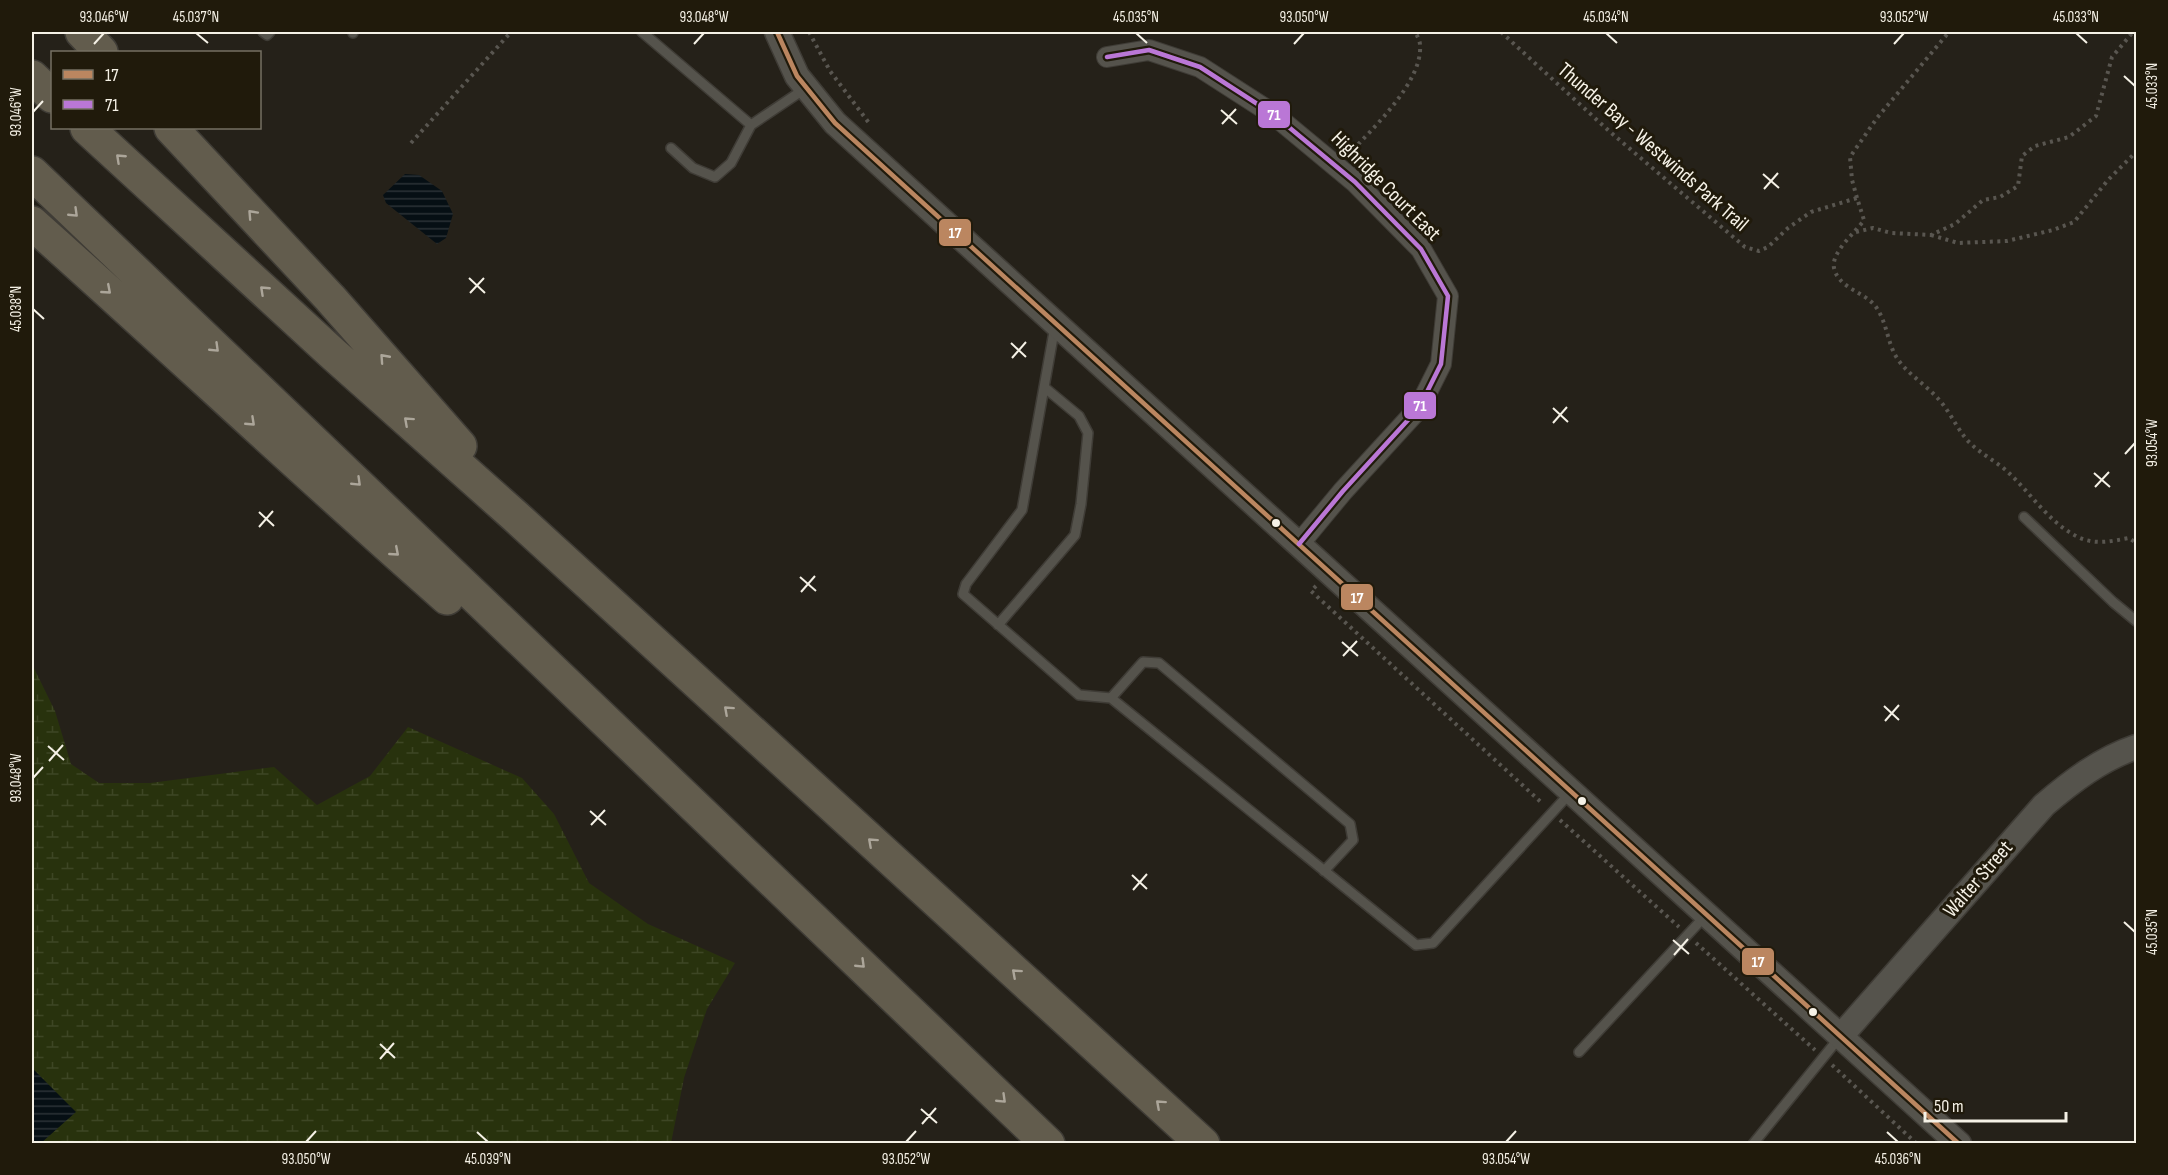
<svg xmlns="http://www.w3.org/2000/svg" width="2168" height="1175" font-family="'Sofia Sans Condensed',sans-serif">
	<style>
		.wetland { fill: url(#wetland-marsh) }
		.water { fill: url(#water-rules) }
		.lines { fill: none; stroke-linecap: round; stroke-linejoin: round }
		.service-casing { stroke: #3f3c36; stroke-width: 12 }
		.minor-casing { stroke: #3f3c36; stroke-width: 22 }
		.tertiary-casing { stroke: #3f3c36; stroke-width: 27 }
		.motorway-casing { stroke: #3f3c36; stroke-width: 36 }
		.path { stroke: #595650; stroke-width: 4; stroke-dasharray: 3 4.5; stroke-linecap: butt }
		.service { stroke: #55534c; stroke-width: 9 }
		.minor { stroke: #55534c; stroke-width: 20 }
		.tertiary { stroke: #55534c; stroke-width: 24 }
		.motorway { stroke: #625c4d; stroke-width: 33 }
		.bus-1-casing { stroke: #201a0b; stroke-width: 9 }
		.bus-2-casing { stroke: #201a0b; stroke-width: 9 }
		.bus-1 { stroke: #bb8660; stroke-width: 4.5 }
		.bus-2 { stroke: #ba77d6; stroke-width: 4.5 }
		.oneway { stroke: #aca69a }
		.ticks { fill: none; stroke: #f5f1e6; stroke-width: 2 }
		.bus-dot { fill: #f5f1e6; stroke: #201a0b; stroke-width: 2 }
		.labels { text-anchor: middle; dominant-baseline: central; stroke-width: 6; stroke-linejoin: round; paint-order: stroke }
		.street-label { font-size: 21px; fill: #f5f1e6; stroke: #201a0b }
		.line-badge { stroke: #201a0b; stroke-width: 2 }
		.badge-label { font-size: 16px; text-anchor: middle; font-weight: bold; fill: #fff }
		.neatline { fill: none; stroke: #f5f1e6; stroke-width: 2 }
		.ticks-label { font-size: 15px; text-anchor: middle; fill: #f5f1e6 }
	</style>
	<defs>
		<pattern id="wetland-marsh" width="20" height="14" patternUnits="userSpaceOnUse" patternTransform="scale(1.5)"><rect width="20" height="14" fill="#28320d"/><path d="M1 5h8M5 5V1M11 12h8M15 12V8" fill="none" stroke="#3d4624"/></pattern>
		<pattern id="water-rules" width="6" height="5" patternUnits="userSpaceOnUse" patternTransform="scale(1.5)"><rect width="6" height="5" fill="#060f14"/><path d="M0 2.5h6" fill="none" stroke="#2b3236"/></pattern>
	</defs>
	<rect width="100%" height="100%" fill="#252119"/>
	<path class="wetland" d="M 32,664 L 55,711 L 71,764 L 99,783 L 150,783 L 274,767 L 317,805 L 370,776 L 408,727 L 522,778 L 554,814 L 589,883 L 648,924 L 735,963 L 707,1009 L 684,1078 L 671,1143 L 41,1143 L 75,1112 L 32,1068 Z"/>
	<path class="water" d="M 405,174 L 419,175 L 442,191 L 453,214 L 446,238 L 437,244 L 386,203 L 383,195 Z
		M 32,1068 L 76,1112 L 41,1143 L 32,1143 Z"/>
	<g class="lines">
		<defs>
			<path id="service" d="M 263,32 L 267,35 L 270,32
				M 642,32 L 751,125
				M 353,33 L 353,32
				M 671,148 L 693,168 L 715,177 L 731,163 L 751,125 L 806,88
				M 1055,326 L 1022,510 L 966,584 L 963,594 L 1079,695 L 1111,698
				M 2024,517 L 2113,602 L 2136,621
				M 998,625 L 1075,535 L 1081,504 L 1088,433 L 1079,416 L 1044,387
				M 1324,871 L 1353,840 L 1350,824 L 1159,663 L 1143,662 L 1111,698 L 1416,945 L 1433,943 L 1571,792
				M 1579,1052 L 1705,916
				M 1753,1144 L 1839,1038"/>
			<path id="minor" d="M 1107,57 L 1149,50 L 1200,67 L 1273,114 L 1355,182 L 1421,249 L 1448,296 L 1441,364 L 1419,408 L 1343,491 L 1299,544"/>
			<path id="tertiary" d="M 777,32 L 797,76 L 835,123 L 1959,1144
				M 1841,1036 L 2044,805 C 2072,781 2101,759 2136,747"/>
			<path id="motorway" d="M 82,32 L 101,52
				M 32,77 L 52,96
				M 87,128 L 332,353 L 515,516 L 1203,1144
				M 171,128 L 330,298 L 460,446
				M 32,173 L 1048,1144
				M 32,223 C 171,347 307,475 447,598"/>
		</defs>
		<use href="#service" class="service-casing"/>
		<use href="#minor" class="minor-casing"/>
		<use href="#tertiary" class="tertiary-casing"/>
		<use href="#motorway" class="motorway-casing"/>
		<path class="path" d="M 809,32 L 830,71 L 869,123
			M 1501,32 L 1609,131 L 1745,247 L 1759,251 L 1768,247 L 1788,228 L 1811,212 L 1857,198 L 1864,220 C 1855,233 1831,252 1834,268 C 1839,289 1864,291 1876,307 C 1888,324 1887,345 1899,361 C 1910,376 1928,386 1941,402 C 1952,415 1958,431 1970,443 C 1982,455 1998,462 2010,474 C 2033,496 2050,524 2080,538 C 2097,545 2112,541 2129,538 L 2136,543
			M 411,143 L 511,32
			M 1348,155 C 1372,129 1423,82 1420,45 C 1420,41 1417,35 1415,32
			M 1857,198 L 1852,180 L 1850,157 L 1877,118 L 1949,32
			M 1856,232 L 1873,228 L 1891,233 L 1931,235 L 1955,224 L 1983,200 L 2000,197 L 2018,186 L 2022,156 L 2035,146 L 2069,137 L 2096,116 L 2112,57 L 2133,32
			M 1931,235 L 1958,243 L 2007,241 L 2053,230 L 2074,222 L 2108,180 L 2136,152
			M 1316,586 L 1311,591 L 1543,804
			M 1560,820 L 1679,927
			M 1696,943 L 1815,1050
			M 1832,1065 L 1917,1144"/>
		<use href="#service" class="service"/>
		<use href="#minor" class="minor"/>
		<use href="#tertiary" class="tertiary"/>
		<use href="#motorway" class="motorway"/>
		<defs>
			<path id="bus-1" d="M 777,32 L 797,76 L 835,123 L 1959,1144"/>
			<path id="bus-2" d="M 1107,57 L 1149,50 L 1200,67 L 1273,114 L 1355,182 L 1421,249 L 1448,296 L 1441,364 L 1419,408 L 1343,491 L 1299,544"/>
		</defs>
		<use href="#bus-1" class="bus-1-casing"/>
		<use href="#bus-2" class="bus-2-casing"/>
		<use href="#bus-1" class="bus-1"/>
		<use href="#bus-2" class="bus-2"/>
	</g>
	<defs><path id="oneway-chevron" d="M-2-3.5L2.5 0L-2 3.5" fill="none" stroke-width="1.6" stroke-linecap="round" stroke-linejoin="round" transform="scale(1.5)"/></defs>
	<g class="oneway">
		<use href="#oneway-chevron" transform="translate(120 158) rotate(-137)"/>
		<use href="#oneway-chevron" transform="translate(74 213) rotate(44)"/>
		<use href="#oneway-chevron" transform="translate(252 214) rotate(-133)"/>
		<use href="#oneway-chevron" transform="translate(107 290) rotate(41)"/>
		<use href="#oneway-chevron" transform="translate(264 290) rotate(-137)"/>
		<use href="#oneway-chevron" transform="translate(215 348) rotate(44)"/>
		<use href="#oneway-chevron" transform="translate(384 358) rotate(-132)"/>
		<use href="#oneway-chevron" transform="translate(408 421) rotate(-138)"/>
		<use href="#oneway-chevron" transform="translate(251 422) rotate(43)"/>
		<use href="#oneway-chevron" transform="translate(357 482) rotate(44)"/>
		<use href="#oneway-chevron" transform="translate(395 552) rotate(41)"/>
		<use href="#oneway-chevron" transform="translate(728 710) rotate(-138)"/>
		<use href="#oneway-chevron" transform="translate(872 842) rotate(-138)"/>
		<use href="#oneway-chevron" transform="translate(861 964) rotate(44)"/>
		<use href="#oneway-chevron" transform="translate(1016 973) rotate(-138)"/>
		<use href="#oneway-chevron" transform="translate(1002 1099) rotate(44)"/>
		<use href="#oneway-chevron" transform="translate(1160 1104) rotate(-138)"/>
	</g>
	<path class="ticks" d="M 196,33 L 208,43M 1136,33 L 1147,43M 1606,33 L 1617,43M 2076,33 L 2087,43M 94,44 L 104,33M 694,44 L 704,33M 1294,44 L 1304,33M 1894,44 L 1904,33M 2124,76 L 2135,86M 1221,110 L 1237,124M 33,112 L 43,101M 1222,124 L 1236,109M 1763,174 L 1779,188M 1764,189 L 1778,173M 469,278 L 485,293M 470,293 L 484,278M 33,309 L 44,319M 1011,343 L 1026,357M 1012,358 L 1026,342M 1553,408 L 1568,422M 1553,423 L 1567,407M 2125,454 L 2135,443M 2094,473 L 2110,487M 2095,487 L 2109,472M 259,512 L 274,526M 259,527 L 273,511M 800,577 L 816,591M 801,592 L 815,576M 1342,642 L 1358,656M 1343,656 L 1357,641M 1884,706 L 1899,720M 1885,721 L 1899,705M 48,746 L 64,760M 49,761 L 63,745M 33,778 L 43,767M 590,811 L 606,825M 591,825 L 605,810M 1132,875 L 1147,889M 1133,890 L 1147,874M 2124,922 L 2135,932M 1673,940 L 1689,954M 1674,955 L 1688,939M 380,1044 L 395,1058M 380,1059 L 394,1043M 921,1109 L 937,1123M 922,1124 L 936,1108M 477,1132 L 488,1142M 1887,1132 L 1898,1142M 306,1142 L 316,1131M 906,1142 L 916,1131M 1506,1142 L 1516,1131"/>
	<g class="bus-dot">
		<circle cx="1276" cy="523" r="5"/>
		<circle cx="1582" cy="801" r="5"/>
		<circle cx="1813" cy="1012" r="5"/>
	</g>
	<g class="labels">
		<g class="street-label">
			<text transform="translate(1653 147) rotate(41)">Thunder Bay - Westwinds Park Trail</text>
			<text transform="translate(1386 186) rotate(45)">Highridge Court East</text>
			<text transform="translate(1978 879) rotate(-49)">Walter Street</text>
		</g>
	</g>
	<g class="line-badge">
		<rect x="1257" y="100" width="34" height="29" rx="6" fill="#ba77d6"/>
		<rect x="938" y="218" width="34" height="29" rx="6" fill="#bb8660"/>
		<rect x="1403" y="391" width="34" height="29" rx="6" fill="#ba77d6"/>
		<rect x="1340" y="583" width="34" height="28" rx="6" fill="#bb8660"/>
		<rect x="1741" y="947" width="34" height="29" rx="6" fill="#bb8660"/>
	</g>
	<g class="badge-label">
		<text x="1274" y="120">71</text>
		<text x="955" y="238">17</text>
		<text x="1420" y="411">71</text>
		<text x="1357" y="603">17</text>
		<text x="1758" y="967">17</text>
	</g>
	<rect width="2168" height="1175" fill="none" stroke="#201a0b" stroke-width="66"/>
	<rect x="51" y="51" width="210" height="78" fill="#201a0b" stroke="#757063" stroke-width="1.5"/>
	<rect x="63" y="70" width="30" height="9" fill="#bb8660" stroke="#757063" stroke-width="1.5"/>
	<text x="105" y="81" font-size="18" fill="#f5f1e6">17</text>
	<rect x="63" y="100" width="30" height="9" fill="#ba77d6" stroke="#757063" stroke-width="1.5"/>
	<text x="105" y="111" font-size="18" fill="#f5f1e6">71</text>
	<path d="M1925 1112v9h141v-9" fill="none" stroke="#f5f1e6" stroke-width="3"/>
	<text x="1934" y="1112" font-size="18" fill="#f5f1e6" stroke="#201a0b" stroke-width="4.5" paint-order="stroke">50 m</text>
	<rect x="33" y="33" width="2102" height="1109" class="neatline"/>
	<g class="ticks-label">
		<text x="104" y="22">93.046°W</text>
		<text x="196" y="22">45.037°N</text>
		<text x="704" y="22">93.048°W</text>
		<text x="1136" y="22">45.035°N</text>
		<text x="1304" y="22">93.050°W</text>
		<text x="1606" y="22">45.034°N</text>
		<text x="1904" y="22">93.052°W</text>
		<text x="2076" y="22">45.033°N</text>
		<text transform="translate(2152 86) rotate(-90)" y="5">45.033°N</text>
		<text transform="translate(16 112) rotate(-90)" y="5">93.046°W</text>
		<text transform="translate(16 309) rotate(-90)" y="5">45.038°N</text>
		<text transform="translate(2152 443) rotate(-90)" y="5">93.054°W</text>
		<text transform="translate(16 778) rotate(-90)" y="5">93.048°W</text>
		<text transform="translate(2152 932) rotate(-90)" y="5">45.035°N</text>
		<text x="306" y="1164">93.050°W</text>
		<text x="488" y="1164">45.039°N</text>
		<text x="906" y="1164">93.052°W</text>
		<text x="1506" y="1164">93.054°W</text>
		<text x="1898" y="1164">45.036°N</text>
	</g>
</svg>
